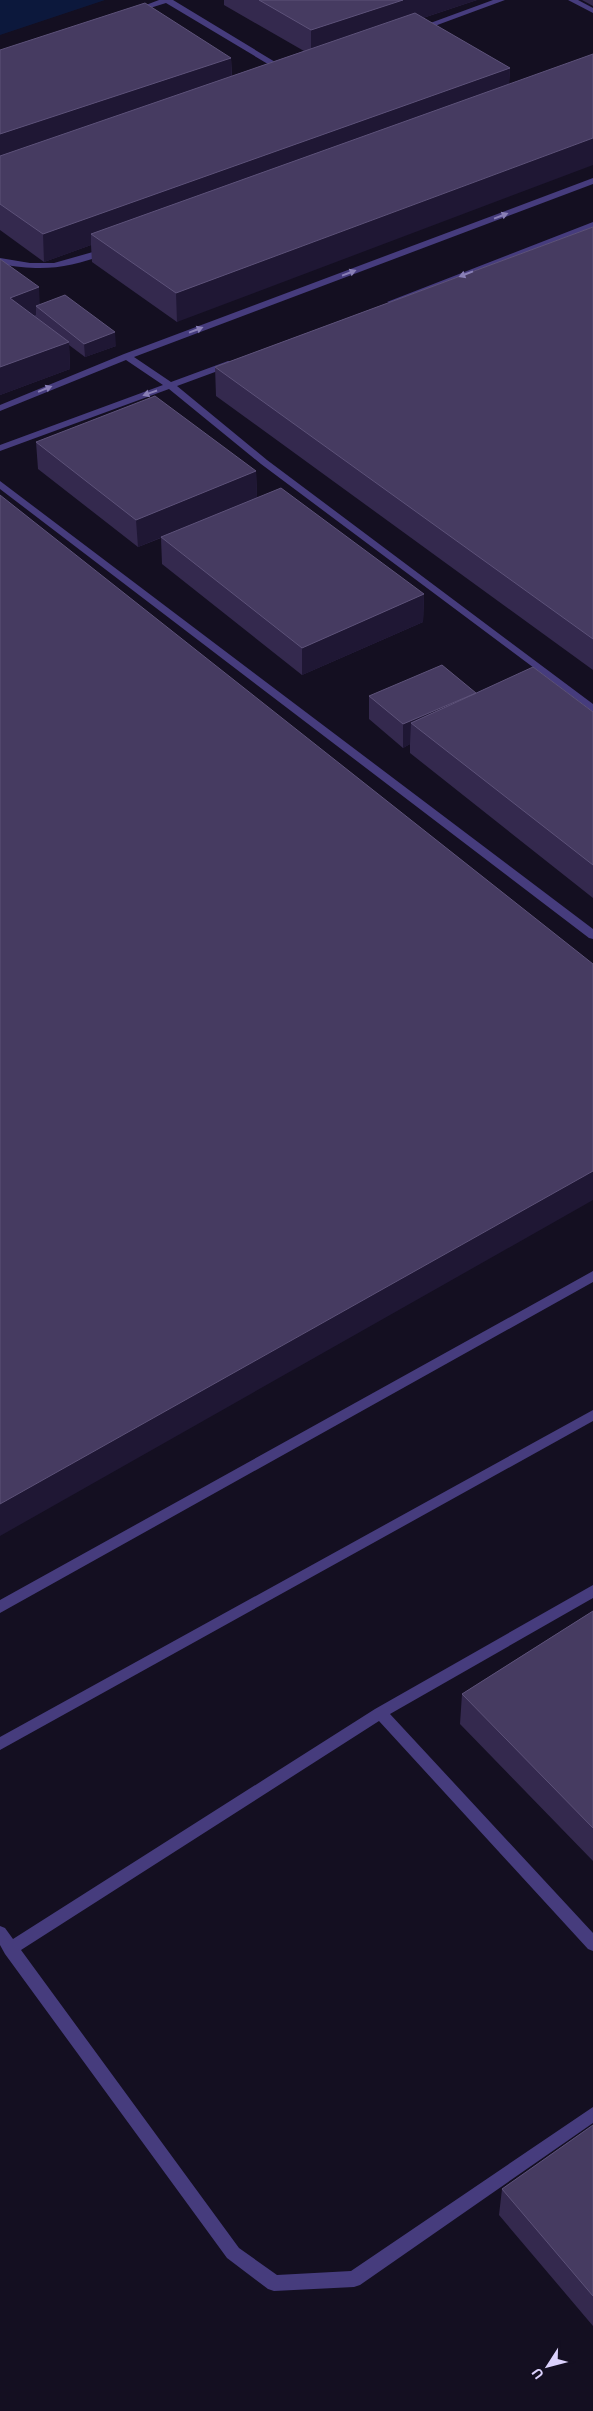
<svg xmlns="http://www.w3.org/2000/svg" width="593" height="2411" font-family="Ubuntu,sans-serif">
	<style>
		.water { fill: #0c183c }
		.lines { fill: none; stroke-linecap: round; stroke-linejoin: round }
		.service { fill: #463c7d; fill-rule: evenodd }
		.wall { fill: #34294e }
		.shaded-wall { fill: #1f1734 }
		.building { fill: #463b61; stroke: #5d5279 }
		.oneway { fill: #897fb6 }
	</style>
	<rect width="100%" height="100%" fill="#140f21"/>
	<path class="water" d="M 0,0 L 105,0 L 0,35 Z"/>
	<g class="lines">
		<path class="service" d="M 159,0 L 173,0 L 290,71 L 283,73 L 166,3 L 134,13 L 130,11 Z
			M 493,0 L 505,0 L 421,31 L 414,29 Z
			M 568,0 L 578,0 L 593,8 L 593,13 Z
			M 593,178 L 593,184 L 134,357 L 171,382 L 228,361 L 234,361 L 234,365 L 177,386 L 267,460 L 593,704 L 593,712 L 261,464 L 169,389 L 0,451 L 0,445 L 163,385 L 126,360 L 0,411 L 0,405 L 124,354 Z
			M 593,222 L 593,228 L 395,304 L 387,302 Z
			M 107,248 L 110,249 L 110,253 C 68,268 45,272 0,264 L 0,258 L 30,263 L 54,263 Z
			M 0,481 L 593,929 L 593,939 L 589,938 L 0,489 Z
			M 593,1271 L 593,1282 L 0,1613 L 0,1600 Z
			M 593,1410 L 593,1421 L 0,1750 L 0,1737 Z
			M 593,1585 L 593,1598 L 390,1714 L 593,1933 L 593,1951 L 588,1949 L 379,1721 L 21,1950 L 239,2248 L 277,2275 L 351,2271 L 593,2107 L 593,2123 L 360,2285 L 354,2287 L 274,2291 L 268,2289 L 227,2258 L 5,1954 L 0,1945 L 0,1926 L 5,1928 L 13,1939 L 375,1709 Z"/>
	</g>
	<path class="wall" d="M 224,0 L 477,0 L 423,18 L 510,68 L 509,84 L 177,322 L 92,262 L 91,245 L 44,262 L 0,230 L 0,50 L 231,58 L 232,76 L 304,51 L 224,5 Z
		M 582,0 L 593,0 L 593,6 Z
		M 593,227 L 593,670 L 216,396 L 215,367 Z
		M 0,259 L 40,304 L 116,346 L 85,357 L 69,345 L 70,369 L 0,395 Z
		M 36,442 L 256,471 L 257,498 L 424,594 L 423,622 L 302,675 L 162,564 L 161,538 L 138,547 L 38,469 Z
		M 476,693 L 593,712 L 593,898 L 410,753 L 410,744 L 403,748 L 369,719 L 369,696 Z
		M 593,1611 L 593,1861 L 460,1724 L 462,1694 Z
		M 593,2125 L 593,2326 L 499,2215 L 502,2189 Z"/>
	<path class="shaded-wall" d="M 403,0 L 477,0 L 311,55 L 311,30 Z
		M 231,58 L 232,85 L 0,162 L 0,134 Z
		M 510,68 L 508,95 L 91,234 L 91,245 L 44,262 L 43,234 Z
		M 593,138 L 593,165 L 177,322 L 176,293 Z
		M 39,287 L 40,309 L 36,306 L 36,315 L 11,325 L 10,298 Z
		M 115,332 L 116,346 L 85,357 L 84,344 Z
		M 69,342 L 70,369 L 0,395 L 0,367 Z
		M 256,471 L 257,498 L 138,547 L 136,520 Z
		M 424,594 L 423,622 L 302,675 L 302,648 Z
		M 476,693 L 411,723 L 410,744 L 403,748 L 403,724 Z
		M 593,1171 L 593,1200 L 0,1536 L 0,1504 Z"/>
	<path class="building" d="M 259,0 L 403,0 L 311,30 Z
		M 145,3 L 231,58 L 0,134 L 0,50 Z
		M 415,13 L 510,68 L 43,234 L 0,204 L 0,156 Z
		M 593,54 L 593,138 L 176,293 L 91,234 Z
		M 593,227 L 593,639 L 215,367 Z
		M 0,259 L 39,287 L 10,298 L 69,342 L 0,367 Z
		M 65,295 L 115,332 L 84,344 L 36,306 Z
		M 155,396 L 256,471 L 136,520 L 36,442 Z
		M 281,488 L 424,594 L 302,648 L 161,537 Z
		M 0,495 L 593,964 L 593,1171 L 0,1504 Z
		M 442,665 L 476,693 L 403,724 L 369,696 Z
		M 533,667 L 593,712 L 593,865 L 411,723 Z
		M 593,1611 L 593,1828 L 462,1694 Z
		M 593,2125 L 593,2296 L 502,2189 Z"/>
	<defs><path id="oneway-solid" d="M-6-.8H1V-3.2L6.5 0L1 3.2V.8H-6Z" transform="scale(1.25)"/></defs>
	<g class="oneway">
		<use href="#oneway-solid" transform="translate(501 216) rotate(-21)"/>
		<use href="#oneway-solid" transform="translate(349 273) rotate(-21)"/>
		<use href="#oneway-solid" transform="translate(466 274) rotate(159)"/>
		<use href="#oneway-solid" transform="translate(196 330) rotate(-21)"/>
		<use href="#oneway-solid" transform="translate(45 389) rotate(-22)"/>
		<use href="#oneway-solid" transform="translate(150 393) rotate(161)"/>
	</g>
	<g transform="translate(548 2366) rotate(234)" stroke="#140f21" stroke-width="4" paint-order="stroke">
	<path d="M0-4L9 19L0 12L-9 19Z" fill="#dbd1fc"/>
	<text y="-8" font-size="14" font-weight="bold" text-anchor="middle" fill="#dbd1fc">U</text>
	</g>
</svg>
